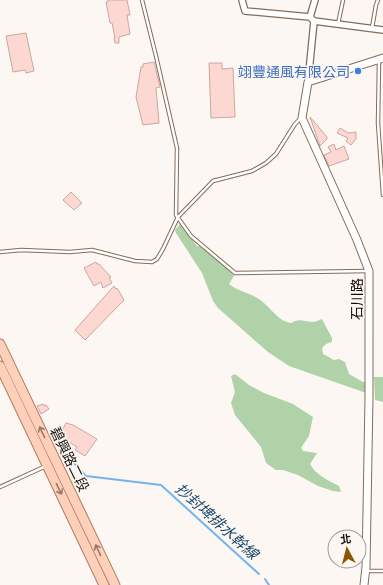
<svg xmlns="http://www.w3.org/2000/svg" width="383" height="585" font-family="Inter,'Noto Sans TC',sans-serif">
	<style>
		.green { fill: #b0d2a9 }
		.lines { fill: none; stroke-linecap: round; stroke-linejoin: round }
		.stream { stroke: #74b4ee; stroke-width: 2 }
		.building { fill: #fdd8d2; stroke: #caa7a1 }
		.service-casing { stroke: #846c58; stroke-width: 4.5 }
		.minor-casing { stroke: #846c58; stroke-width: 8 }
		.tertiary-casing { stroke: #846c58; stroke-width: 9 }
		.primary-casing { stroke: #ae785d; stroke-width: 11 }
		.service { stroke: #fff; stroke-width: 2.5 }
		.minor { stroke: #fff; stroke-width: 5.5 }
		.tertiary { stroke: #fff; stroke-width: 7 }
		.primary { stroke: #fed0b9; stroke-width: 9 }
		.oneway { stroke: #967969 }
		.shop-dot { fill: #3f7fe0; stroke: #fdf7f3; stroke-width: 1.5 }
		.labels { text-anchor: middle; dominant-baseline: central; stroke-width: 3; stroke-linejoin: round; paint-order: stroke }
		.shop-label { font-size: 14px; fill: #366cbe; stroke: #fdf7f3; text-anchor: end }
		.street-label { font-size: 14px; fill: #180f08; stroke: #fdf7f3 }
		.water-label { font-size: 15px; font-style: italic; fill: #18476d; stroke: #fdf7f3 }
	</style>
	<rect width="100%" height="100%" fill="#fdf7f3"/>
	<path class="green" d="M 180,224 L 181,224 L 197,246 L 202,246 L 228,269 L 234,276 L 229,284 C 240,293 254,293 264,303 C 273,311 279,321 291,323 C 299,318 303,321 312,322 C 315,322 319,320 322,319 L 332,338 L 332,342 L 326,344 L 322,348 L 323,354 L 334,360 L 339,359 L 345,362 L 349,374 L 363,382 L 367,382 L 369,394 L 289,366 L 268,352 L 218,308 L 213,301 L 202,273 L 176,233 L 175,230 Z
		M 235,374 L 249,385 L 264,393 L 293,404 L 313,417 L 309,436 L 301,448 L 303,451 L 317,453 L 310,464 C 316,475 329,481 339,486 L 341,492 L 333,491 L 318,486 L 298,475 L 283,470 L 276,470 L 266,463 L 261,447 L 235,415 L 231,403 L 235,392 L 231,376 Z
		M 374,377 L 383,377 L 383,402 L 375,400 Z"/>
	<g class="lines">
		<path class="stream" d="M 71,460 L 86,476 L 161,485 L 259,574
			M 265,579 L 269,585"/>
	</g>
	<path class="building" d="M 108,0 L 127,0 L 130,15 L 127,15 L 130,34 L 119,37 L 119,43 L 115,43 L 114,38 L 115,38 L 112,23 L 110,23 L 106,2 L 108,2 Z
		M 26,33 L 34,71 L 26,73 L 25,70 L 13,72 L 6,36 Z
		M 154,62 L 160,87 L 156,88 L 159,123 L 143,125 L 136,97 L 141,67 L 143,67 L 143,64 Z
		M 209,63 L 222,63 L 222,69 L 233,68 L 235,117 L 211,118 Z
		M 310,117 L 327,137 L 327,139 L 320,146 Z
		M 340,128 L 348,133 L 356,132 L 356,139 L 351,145 L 346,141 L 348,138 L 337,133 Z
		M 334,144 L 336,150 L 344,146 L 349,159 L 329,166 L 324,155 L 331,152 L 328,147 Z
		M 71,192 L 82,203 L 74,210 L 63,200 Z
		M 96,262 L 97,264 L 99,264 L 111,277 L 109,278 L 112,283 L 103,288 L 101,282 L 94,286 L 84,268 Z
		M 114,286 L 116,289 L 117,288 L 124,300 L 85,340 L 75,330 Z
		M 43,404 L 44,406 L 46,405 L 49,409 L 41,414 L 37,406 Z
		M 66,423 L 73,425 L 97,439 L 85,456 L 75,450 L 77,447 L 64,439 L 62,441 L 58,439 Z"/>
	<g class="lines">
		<defs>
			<path id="service" d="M 142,0 L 156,56 L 177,148 L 176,215 L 191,236 L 235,273 L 368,271
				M 338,24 L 343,0
				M 372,28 L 376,5 L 378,0
				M 379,61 L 378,123 L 383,195
				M 0,252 L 21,250 L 70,252 L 92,250 L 135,261 L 152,262 L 157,259 L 163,249 L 178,217 L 213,181 L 252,171 L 266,163 L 276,154 L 295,124 L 301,118
				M 0,487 L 46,466
				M 366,571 L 383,571"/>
			<path id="minor" d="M 242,0 L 245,11 L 310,17 L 314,21 L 383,30
				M 310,17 L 315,0
				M 308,82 L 314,21"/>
			<path id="tertiary" d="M 364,585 L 366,567 L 369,397 L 369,271 L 357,240 L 302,118 L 308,82 L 383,58"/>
			<path id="primary" d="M 0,344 L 115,585
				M 0,366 L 104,585"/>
		</defs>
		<use href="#service" class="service-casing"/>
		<use href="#minor" class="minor-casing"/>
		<use href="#tertiary" class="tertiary-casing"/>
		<use href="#primary" class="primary-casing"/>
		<use href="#service" class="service"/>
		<use href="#minor" class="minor"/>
		<use href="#tertiary" class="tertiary"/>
		<use href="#primary" class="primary"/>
	</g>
	<defs><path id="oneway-shaft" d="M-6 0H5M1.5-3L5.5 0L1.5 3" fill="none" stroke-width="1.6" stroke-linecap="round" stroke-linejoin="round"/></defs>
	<g class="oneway">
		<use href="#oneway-shaft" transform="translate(42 432) rotate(-116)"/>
		<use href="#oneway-shaft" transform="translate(59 489) rotate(64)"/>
		<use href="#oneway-shaft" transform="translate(98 550) rotate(-115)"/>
	</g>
	<circle class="shop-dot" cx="358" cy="71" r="4"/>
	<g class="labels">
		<g class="shop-label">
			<text x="350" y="71">翊豐通風有限公司</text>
		</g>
		<g class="street-label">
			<text transform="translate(356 299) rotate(-90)">石川路</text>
			<text transform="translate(70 459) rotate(64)">碧興路二段</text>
		</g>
		<g class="water-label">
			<text transform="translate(217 521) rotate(42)">抄封埤排水幹線</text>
		</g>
	</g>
	<g transform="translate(347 549) rotate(353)"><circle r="19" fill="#fdf7f3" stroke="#a19a95"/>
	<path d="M0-3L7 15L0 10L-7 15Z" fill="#8a5504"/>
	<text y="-6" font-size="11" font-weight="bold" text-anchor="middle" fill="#180f08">北</text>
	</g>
</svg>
